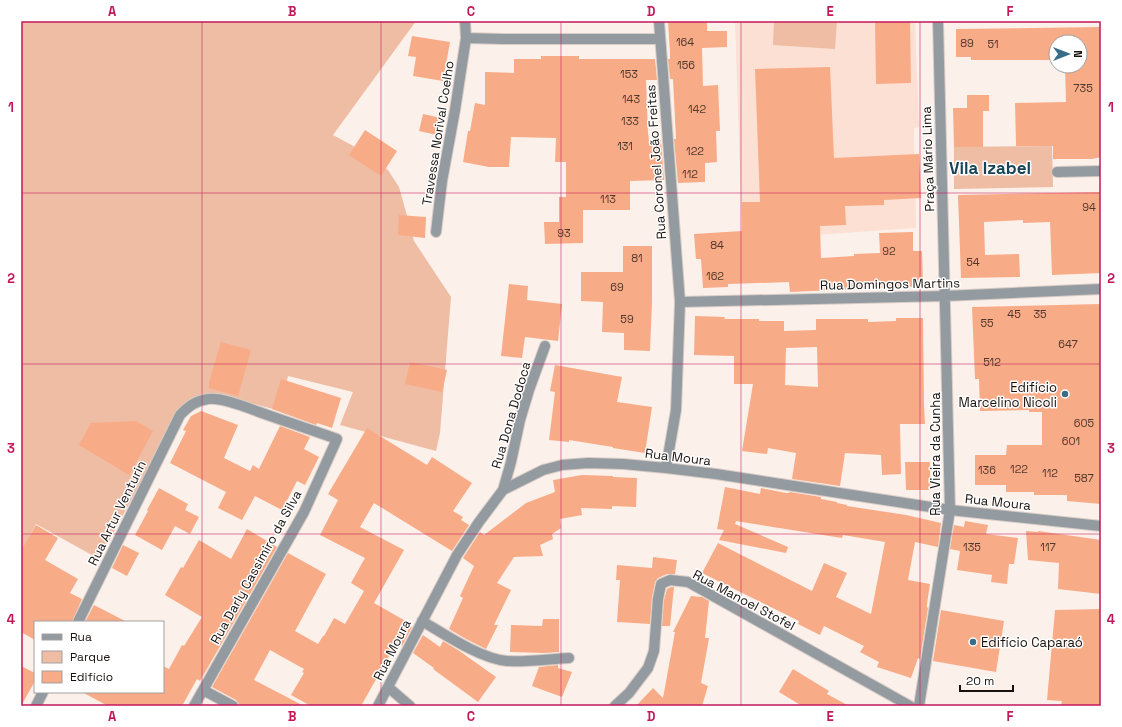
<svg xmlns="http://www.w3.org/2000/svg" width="1122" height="727" font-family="'Space Grotesk',sans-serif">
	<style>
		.built { fill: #fce0d3 }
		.green { fill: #efbca4 }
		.building { fill: #f8ab87; fill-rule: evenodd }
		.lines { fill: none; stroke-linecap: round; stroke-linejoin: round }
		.minor-casing { stroke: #d8ccc7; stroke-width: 12 }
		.minor { stroke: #939ba0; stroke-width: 10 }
		.grid { fill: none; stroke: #c2185b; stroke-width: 1; stroke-opacity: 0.55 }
		.poi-dot { fill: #376d88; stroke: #fff; stroke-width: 1.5 }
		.labels { text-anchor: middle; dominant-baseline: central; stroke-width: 3; stroke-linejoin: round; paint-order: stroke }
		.number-label { font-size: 11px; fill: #50382c }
		.street-label { font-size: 13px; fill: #18110e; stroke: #fff }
		.poi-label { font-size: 13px; fill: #18110e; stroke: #fff; text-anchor: end }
		.district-label { font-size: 17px; font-weight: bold; fill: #164358; stroke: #fff }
		.neatline { fill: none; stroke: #c2185b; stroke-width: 1.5 }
		.grid-label { font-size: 13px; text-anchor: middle; font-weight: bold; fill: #c2185b }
	</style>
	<rect width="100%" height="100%" fill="#fcf0ea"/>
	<path class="built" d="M 735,21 L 915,21 L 919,127 L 914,128 L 916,228 L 799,236 L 742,237 Z"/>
	<path class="green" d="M 21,21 L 416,21 L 333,135 L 370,155 L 388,170 L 399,187 L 414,241 L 451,297 L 440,433 L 436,451 L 340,425 L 353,392 L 288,376 L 280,411 L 222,395 L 197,399 L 182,407 L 99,559 L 36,524 L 21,553 Z
		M 774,21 L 837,21 L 835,49 L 773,45 Z
		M 1052,146 L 1053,187 L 954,189 L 954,147 Z"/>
	<path class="building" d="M 668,21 L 707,21 L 707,31 L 727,31 L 727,47 L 702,48 L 703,86 L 718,85 L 720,131 L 716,131 L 717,162 L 705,163 L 705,182 L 678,183 L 674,139 L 676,139 L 673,79 L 670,79 L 668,59 L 670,59 L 670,53 Z
		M 875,21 L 910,21 L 911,83 L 876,84 Z
		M 1101,27 L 1101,157 L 1092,159 L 1053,159 L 1053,146 L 1016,146 L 1015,103 L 1066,102 L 1065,66 L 1080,66 L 1080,42 L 1056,42 L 1056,60 L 971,60 L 971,57 L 956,57 L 956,29 Z
		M 412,36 L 450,42 L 443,81 L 413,76 L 416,57 L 408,56 Z
		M 541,56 L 579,56 L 579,59 L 655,59 L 657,80 L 646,80 L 648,133 L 649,140 L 661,140 L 664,180 L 630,181 L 630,210 L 583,210 L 583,243 L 545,244 L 544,222 L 559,222 L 559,197 L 566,197 L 566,162 L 555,162 L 556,138 L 511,137 L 509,167 L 489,167 L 463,162 L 468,131 L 470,131 L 475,103 L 485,105 L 485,72 L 514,73 L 514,59 L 541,59 Z
		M 830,67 L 834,158 L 919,154 L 921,198 L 884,200 L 884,205 L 845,206 L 846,225 L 820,226 L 821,258 L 854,256 L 854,254 L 880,253 L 879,233 L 913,232 L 913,251 L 922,251 L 923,286 L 790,292 L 789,282 L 728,284 L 728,287 L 703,288 L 701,259 L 696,259 L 694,234 L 742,231 L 742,202 L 760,202 L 755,69 Z
		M 967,95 L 989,95 L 989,111 L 983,111 L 983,147 L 954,147 L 953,108 L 967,108 Z
		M 423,114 L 441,118 L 437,135 L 419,131 Z
		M 365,130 L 397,151 L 381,176 L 349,155 Z
		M 1101,192 L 1101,273 L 1052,275 L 1050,222 L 1023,223 L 1023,220 L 984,222 L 985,255 L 1019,254 L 1020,277 L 961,278 L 958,195 Z
		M 399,215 L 426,217 L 425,238 L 398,235 Z
		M 623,246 L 652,246 L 652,302 L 650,351 L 624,350 L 624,333 L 602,332 L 603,302 L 581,301 L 581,272 L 623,272 Z
		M 509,284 L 528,286 L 527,300 L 562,304 L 558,341 L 525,337 L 522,358 L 501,356 Z
		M 1101,304 L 1101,504 L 1067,501 L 1067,495 L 1034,495 L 1034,492 L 1006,492 L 1006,485 L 975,485 L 975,455 L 1006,455 L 1007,445 L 1042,445 L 1042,412 L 1029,412 L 1029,410 L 980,411 L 979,379 L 975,379 L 972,307 Z
		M 695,316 L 725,317 L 724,319 L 759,319 L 759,321 L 784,321 L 784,331 L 816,330 L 816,319 L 868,319 L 868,322 L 896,321 L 896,318 L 923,318 L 924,406 L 925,424 L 900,424 L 901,474 L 882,475 L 881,455 L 845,453 L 840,486 L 792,479 L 796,453 L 768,448 L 767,454 L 742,451 L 753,384 L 734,384 L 734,356 L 694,355 ZM 817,347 L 818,387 L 785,385 L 786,348 Z
		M 221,342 L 251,350 L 238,396 L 209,388 L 209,382 Z
		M 410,362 L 447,370 L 442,392 L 405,384 Z
		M 555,365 L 622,377 L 617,402 L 652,407 L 645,453 L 613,448 L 613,447 L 569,440 L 569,442 L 549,440 L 555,392 L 550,391 Z
		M 281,379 L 341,398 L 332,428 L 317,423 L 316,425 L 272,409 Z
		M 201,411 L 238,425 L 224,458 L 250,471 L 253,465 L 259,469 L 280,426 L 310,437 L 304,449 L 319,457 L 305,485 L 297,481 L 282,510 L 255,496 L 242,520 L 218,508 L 226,492 L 170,463 L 186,431 L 183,430 L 191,416 Z
		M 136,421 L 153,431 L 129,475 L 79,445 L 91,423 Z
		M 367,428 L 427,465 L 432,457 L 472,483 L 453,511 L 463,517 L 461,520 L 469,525 L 452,551 L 374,503 L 360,527 L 404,550 L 374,603 L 409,623 L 408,624 L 412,627 L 402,646 L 397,642 L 361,706 L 311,706 L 291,695 L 304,673 L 302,672 L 304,669 L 270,650 L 254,680 L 304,706 L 242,706 L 239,704 L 236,700 L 212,687 L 288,553 L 326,574 L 295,631 L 318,644 L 323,636 L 324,636 L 334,618 L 345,624 L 364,591 L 351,583 L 365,558 L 320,535 L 338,500 L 328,494 Z
		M 905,462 L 930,462 L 930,490 L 906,490 Z
		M 582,475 L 613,476 L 613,477 L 637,478 L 636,507 L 612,506 L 612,509 L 581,508 L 582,515 L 560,519 L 561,528 L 552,534 L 553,539 L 540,545 L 543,556 L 514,557 L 497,583 L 511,590 L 494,625 L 498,625 L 486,649 L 466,639 L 449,629 L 463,598 L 460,596 L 474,566 L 463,558 L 480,532 L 484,535 L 526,503 L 555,492 L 553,480 Z
		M 725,487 L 760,494 L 761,488 L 786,493 L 789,493 L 790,492 L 821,497 L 821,499 L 837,502 L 837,503 L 847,505 L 847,506 L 906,515 L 941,523 L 938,547 L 915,542 L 908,580 L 930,584 L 927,604 L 927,607 L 928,608 L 920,659 L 918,658 L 911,678 L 877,667 L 879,662 L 860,652 L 864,646 L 824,626 L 820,635 L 798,624 L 799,621 L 702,573 L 718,543 L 812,591 L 824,563 L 847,573 L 836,597 L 871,614 L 885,542 L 843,535 L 842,538 L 736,521 L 735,524 L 788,547 L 786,553 L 719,540 L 724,530 L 717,529 Z
		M 159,488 L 188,504 L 185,510 L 199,517 L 190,534 L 175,526 L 162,550 L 135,535 L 148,511 L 147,510 Z
		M 965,521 L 988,525 L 986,534 L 1018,538 L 1014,564 L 1009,564 L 1007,584 L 991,582 L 992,575 L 957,570 L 960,551 L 950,549 L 954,525 L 964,527 Z
		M 36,525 L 58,538 L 45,560 L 78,579 L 70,593 L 82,599 L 72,622 L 35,622 L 35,640 L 21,632 L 21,551 Z
		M 247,529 L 277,547 L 200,681 L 197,679 L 182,706 L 108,706 L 82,692 L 163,692 L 163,666 L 169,669 L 182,645 L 184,646 L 202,617 L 165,595 L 181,567 L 183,568 L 199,540 L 231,559 Z
		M 1026,531 L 1038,532 L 1038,531 L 1101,540 L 1101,594 L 1058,589 L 1059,563 L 1028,560 Z
		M 123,545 L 139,553 L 127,576 L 112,568 Z
		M 653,557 L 677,560 L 675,574 L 667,574 L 658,578 L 655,582 L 652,598 L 650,624 L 617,622 L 620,580 L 616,580 L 617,565 L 652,568 Z
		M 671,587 L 674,587 L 670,626 L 662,626 L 664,600 L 667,589 Z
		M 691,596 L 702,597 L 709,601 L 705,638 L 709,638 L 701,683 L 708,686 L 702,706 L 636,706 L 653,688 L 663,698 L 675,632 L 673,632 Z
		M 94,605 L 127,622 L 85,622 Z
		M 1101,609 L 1101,706 L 1061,706 L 1062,701 L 1047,700 L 1055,610 Z
		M 941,610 L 1004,621 L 996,672 L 933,661 Z
		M 543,619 L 559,619 L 559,652 L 544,653 L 510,652 L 511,625 L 542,626 Z
		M 423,635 L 440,647 L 443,641 L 458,650 L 496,677 L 478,702 L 433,669 L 434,668 L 413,653 Z
		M 558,665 L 558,668 L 572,672 L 562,697 L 532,686 L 539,667 Z
		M 21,666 L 35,673 L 35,681 L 21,706 Z
		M 793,669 L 829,691 L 827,694 L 849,706 L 802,706 L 779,692 Z"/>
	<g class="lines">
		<defs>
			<path id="minor" d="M 659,21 L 680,302 L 676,410 L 666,468
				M 466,38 L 503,39 L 660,39
				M 1057,172 L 1101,171
				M 436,232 L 442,181 L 455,110 L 466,38 L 465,21
				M 680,302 L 945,296 L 1101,289
				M 503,490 L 511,462 L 520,420 L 529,390 L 545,346
				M 422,621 C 444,634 481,659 507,661 C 528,662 549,659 569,658
				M 78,622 L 180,415 C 189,406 195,401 208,399 C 222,397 248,408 262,413 C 287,422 312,430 337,439 L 304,512 L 194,706
				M 388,687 L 410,706
				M 203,690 L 233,706
				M 36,706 L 43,692
				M 378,706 L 457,555 L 479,522 L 503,490 L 543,470 L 562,465 L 588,463 L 623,464 L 666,468 L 716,474 L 950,510 L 1101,526
				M 615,706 L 629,693 L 648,668 L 654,651 L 658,599 L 661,584 L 670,580 L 688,582 L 910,706
				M 919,706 L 950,510 L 938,21"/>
		</defs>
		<use href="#minor" class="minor-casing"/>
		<use href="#minor" class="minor"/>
	</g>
	<path class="grid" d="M 202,21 L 202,706M 381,21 L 381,706M 561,21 L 561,706M 741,21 L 741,706M 920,21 L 920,706M 21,193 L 1101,193M 21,364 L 1101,364M 21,534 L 1101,534"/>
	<g class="poi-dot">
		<circle cx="1065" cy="394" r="4"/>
		<circle cx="973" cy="642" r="4"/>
	</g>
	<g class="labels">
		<g class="number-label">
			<text x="685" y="42">164</text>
			<text x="967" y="43">89</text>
			<text x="993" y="44">51</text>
			<text x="686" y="65">156</text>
			<text x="629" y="74">153</text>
			<text x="1083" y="88">735</text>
			<text x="631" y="99">143</text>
			<text x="697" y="109">142</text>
			<text x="630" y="121">133</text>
			<text x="625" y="146">131</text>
			<text x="695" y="151">122</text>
			<text x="690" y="174">112</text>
			<text x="608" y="199">113</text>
			<text x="1089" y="207">94</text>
			<text x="564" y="233">93</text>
			<text x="717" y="245">84</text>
			<text x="889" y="251">92</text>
			<text x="637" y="258">81</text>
			<text x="973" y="262">54</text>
			<text x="715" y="276">162</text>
			<text x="617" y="287">69</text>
			<text x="1014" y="314">45</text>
			<text x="1040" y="314">35</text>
			<text x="627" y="319">59</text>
			<text x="987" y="323">55</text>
			<text x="1068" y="344">647</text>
			<text x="992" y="362">512</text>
			<text x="1084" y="423">605</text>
			<text x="1071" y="441">601</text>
			<text x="1019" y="469">122</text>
			<text x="987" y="470">136</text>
			<text x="1050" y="473">112</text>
			<text x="1084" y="478">587</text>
			<text x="972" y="547">135</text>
			<text x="1048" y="547">117</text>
		</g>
		<g class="street-label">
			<text transform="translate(438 133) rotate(-81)">Travessa Norival Coelho</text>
			<text transform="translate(928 159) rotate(-92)">Praça Mário Lima</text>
			<text transform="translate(656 162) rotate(-94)">Rua Coronel João Freitas</text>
			<text transform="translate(890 284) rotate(-1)">Rua Domingos Martins</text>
			<text transform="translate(511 415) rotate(-74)">Rua Dona Dodoca</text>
			<text transform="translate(935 454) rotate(-90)">Rua Vieira da Cunha</text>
			<text transform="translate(678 457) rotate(7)">Rua Moura</text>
			<text transform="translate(998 502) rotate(6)">Rua Moura</text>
			<text transform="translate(117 513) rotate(-64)">Rua Artur Venturin</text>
			<text transform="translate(256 567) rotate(-61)">Rua Darly Cassimiro da Silva</text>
			<text transform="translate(744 600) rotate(28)">Rua Manoel Stofel</text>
			<text transform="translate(392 650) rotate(-63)">Rua Moura</text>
		</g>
		<g class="poi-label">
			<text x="1057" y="387">Edifício<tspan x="1057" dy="15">Marcelino Nicoli</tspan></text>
			<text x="981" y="642" text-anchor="start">Edifício Caparaó</text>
		</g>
		<g class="district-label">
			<text x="990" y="168">Vila Izabel</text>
		</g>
	</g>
	<rect width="1122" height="727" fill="none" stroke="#ffffff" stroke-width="44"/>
	<rect x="34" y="621" width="130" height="72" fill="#ffffff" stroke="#a3a09f"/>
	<rect x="42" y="634" width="20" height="6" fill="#939ba0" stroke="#a3a09f"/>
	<text x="70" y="641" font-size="12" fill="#18110e">Rua</text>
	<rect x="42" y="651" width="20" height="12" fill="#efbca4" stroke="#a3a09f"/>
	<text x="70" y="661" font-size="12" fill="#18110e">Parque</text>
	<rect x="42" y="671" width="20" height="12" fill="#f8ab87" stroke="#a3a09f"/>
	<text x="70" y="681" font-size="12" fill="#18110e">Edifício</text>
	<g transform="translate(1068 54) rotate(90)"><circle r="19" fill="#ffffff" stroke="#a3a09f"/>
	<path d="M0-3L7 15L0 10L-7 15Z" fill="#376d88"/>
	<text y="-6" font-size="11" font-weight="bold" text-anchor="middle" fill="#18110e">N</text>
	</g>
	<path d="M960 685v6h53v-6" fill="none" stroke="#18110e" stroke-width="2"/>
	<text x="966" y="685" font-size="12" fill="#18110e" stroke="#ffffff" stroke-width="3" paint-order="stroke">20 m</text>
	<rect x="22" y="22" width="1078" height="683" class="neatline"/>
	<g class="grid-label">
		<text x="112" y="16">A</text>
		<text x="292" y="16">B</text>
		<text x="471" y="16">C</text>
		<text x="651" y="16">D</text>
		<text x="830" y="16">E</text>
		<text x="1010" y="16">F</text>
		<text x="11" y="112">1</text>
		<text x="1111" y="112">1</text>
		<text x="11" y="283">2</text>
		<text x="1111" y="283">2</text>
		<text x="11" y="453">3</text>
		<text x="1111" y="453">3</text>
		<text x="11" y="624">4</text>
		<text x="1111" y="624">4</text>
		<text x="112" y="721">A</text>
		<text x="292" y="721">B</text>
		<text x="471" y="721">C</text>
		<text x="651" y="721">D</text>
		<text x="830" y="721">E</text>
		<text x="1010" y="721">F</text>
	</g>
</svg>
